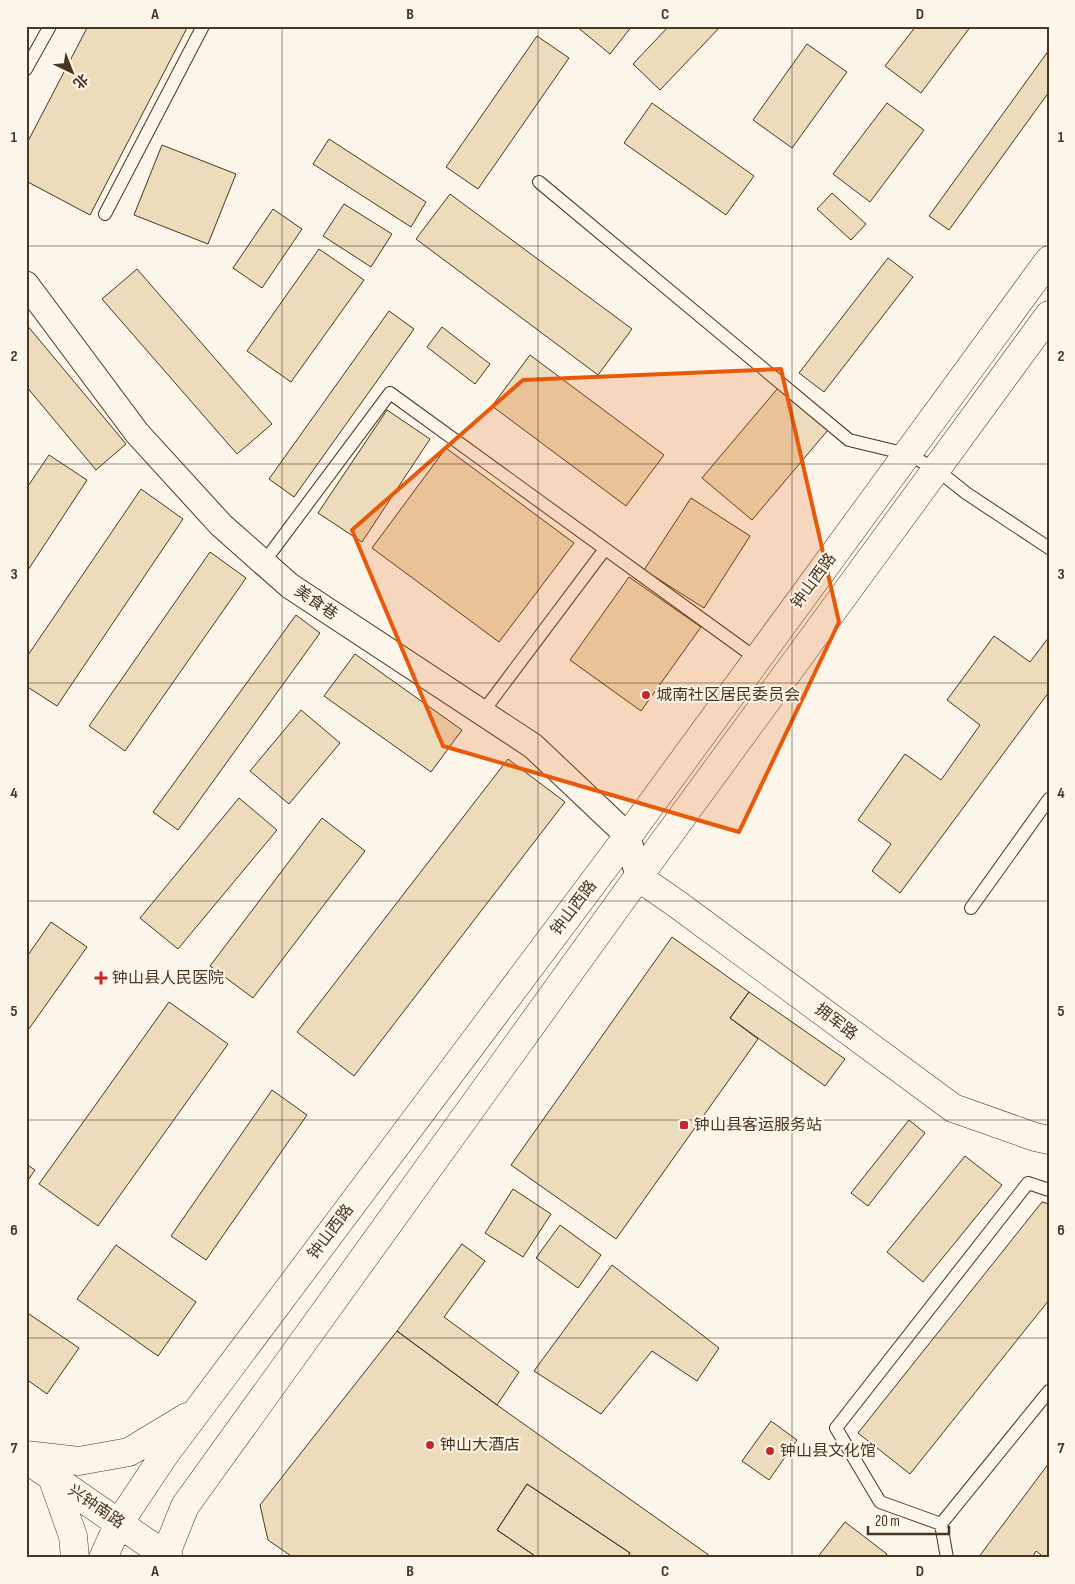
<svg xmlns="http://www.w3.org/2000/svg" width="1075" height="1584" font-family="'Sofia Sans Condensed','Noto Sans SC',sans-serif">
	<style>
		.building { fill: #ecdcbc; stroke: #4a3520 }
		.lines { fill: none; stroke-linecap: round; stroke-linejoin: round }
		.lane-casing { stroke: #4a3520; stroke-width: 14 }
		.street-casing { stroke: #4a3520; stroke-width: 27 }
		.secondary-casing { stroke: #4a3520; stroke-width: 29 }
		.lane { stroke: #fbf6e9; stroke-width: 12 }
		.street { stroke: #fbf6e9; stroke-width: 25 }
		.secondary { stroke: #fbf6e9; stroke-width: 28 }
		.marked { fill: #e8590c; fill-opacity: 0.2; stroke: #e8590c; stroke-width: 4; stroke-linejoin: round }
		.grid { fill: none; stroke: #4a3520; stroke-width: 1; stroke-opacity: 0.55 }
		.poi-dot { fill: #c62828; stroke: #fbf6e9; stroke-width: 2 }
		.labels { text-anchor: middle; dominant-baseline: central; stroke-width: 4; stroke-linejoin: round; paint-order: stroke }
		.street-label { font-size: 16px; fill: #4a3520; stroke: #fbf6e9 }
		.poi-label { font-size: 16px; fill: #4a3520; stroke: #fbf6e9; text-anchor: start }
		.neatline { fill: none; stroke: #4a3520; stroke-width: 2 }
		.grid-label { font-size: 16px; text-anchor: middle; font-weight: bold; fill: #4a3520 }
	</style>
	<rect width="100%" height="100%" fill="#fbf6e9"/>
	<path class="building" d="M 88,26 L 188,26 L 90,215 L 26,181 L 26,145 Z
		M 576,26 L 632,26 L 610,54 Z
		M 669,26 L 721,26 L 660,90 L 633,64 Z
		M 916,26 L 971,26 L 921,93 L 885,66 Z
		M 537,36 L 569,58 L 478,189 L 446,167 Z
		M 807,44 L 847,72 L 792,148 L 753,120 Z
		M 1049,50 L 1049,92 L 949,230 L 929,216 Z
		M 652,103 L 754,176 L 726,215 L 624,143 Z
		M 887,103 L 924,130 L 870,202 L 833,174 Z
		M 329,139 L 426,202 L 411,227 L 313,164 Z
		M 162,145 L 236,174 L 208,244 L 134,215 Z
		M 832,193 L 866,224 L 851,240 L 817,209 Z
		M 450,194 L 632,329 L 598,375 L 416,239 Z
		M 344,204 L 392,234 L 371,267 L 323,236 Z
		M 273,209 L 302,229 L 262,288 L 233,268 Z
		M 319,249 L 364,280 L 291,382 L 247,351 Z
		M 888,258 L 913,277 L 824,392 L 799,373 Z
		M 137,269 L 272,424 L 237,454 L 102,299 Z
		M 389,311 L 414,329 L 294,497 L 269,479 Z
		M 26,324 L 126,444 L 96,470 L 26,386 Z
		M 442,327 L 490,364 L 475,384 L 427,347 Z
		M 530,355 L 664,455 L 626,506 L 492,406 Z
		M 778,388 L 828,430 L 752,520 L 702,478 Z
		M 387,410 L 430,439 L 362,542 L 318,513 Z
		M 446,448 L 574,543 L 499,642 L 372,548 Z
		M 49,455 L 87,480 L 26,573 L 26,489 Z
		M 141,489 L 183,519 L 57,706 L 26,686 L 26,658 Z
		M 691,498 L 750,536 L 704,608 L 644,570 Z
		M 210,552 L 246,578 L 125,751 L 89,726 Z
		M 629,577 L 701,627 L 641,711 L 570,660 Z
		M 296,615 L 320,633 L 178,830 L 153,812 Z
		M 994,636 L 1030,662 L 1049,637 L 1049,692 L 900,893 L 872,871 L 891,844 L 858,820 L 905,754 L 941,780 L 980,725 L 947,700 Z
		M 355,654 L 462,730 L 431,772 L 324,696 Z
		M 301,710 L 340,743 L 289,804 L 250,771 Z
		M 508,759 L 565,802 L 354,1076 L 297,1032 Z
		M 239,798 L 277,830 L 178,949 L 140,918 Z
		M 322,818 L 365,851 L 253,998 L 210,966 Z
		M 51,922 L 87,947 L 26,1033 L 26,958 Z
		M 672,937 L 749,992 L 730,1018 L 758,1039 L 616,1239 L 511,1165 Z
		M 749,992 L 845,1059 L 825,1086 L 730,1018 Z
		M 169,1002 L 228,1044 L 98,1226 L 39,1184 Z
		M 272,1090 L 307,1115 L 206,1260 L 171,1236 Z
		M 909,1120 L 925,1133 L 868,1206 L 851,1193 Z
		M 965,1156 L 1002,1185 L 923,1282 L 887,1252 Z
		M 26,1164 L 35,1170 L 26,1183 Z
		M 513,1189 L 551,1214 L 523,1257 L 485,1233 Z
		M 1042,1202 L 1049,1204 L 1049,1300 L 910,1474 L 858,1433 Z
		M 560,1225 L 601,1255 L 578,1288 L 536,1258 Z
		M 462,1244 L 485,1261 L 444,1317 L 519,1372 L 497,1405 L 397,1331 Z
		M 116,1245 L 196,1302 L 158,1356 L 77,1299 Z
		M 612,1265 L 719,1348 L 697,1381 L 652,1351 L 601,1414 L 534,1371 Z
		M 26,1312 L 79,1348 L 47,1394 L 26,1379 Z
		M 397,1331 L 497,1405 L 713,1558 L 627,1558 L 630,1553 L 527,1484 L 497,1530 L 538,1558 L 294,1558 L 268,1540 L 260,1505 Z
		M 771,1421 L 797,1440 L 769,1480 L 742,1461 Z
		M 1049,1463 L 1049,1558 L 1045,1558 L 1036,1551 L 1032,1558 L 978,1558 Z
		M 527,1484 L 630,1553 L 627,1558 L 538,1558 L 497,1530 Z
		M 845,1522 L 887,1554 L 884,1558 L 817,1558 Z"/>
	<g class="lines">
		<defs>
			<path id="lane" d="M 26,69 L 50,26
				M 539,182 L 849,440 L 907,454 L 936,469 L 966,493 L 1049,548
				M 105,214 L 203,26
				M 264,562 L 390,393 L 757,659
				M 482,713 L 605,549
				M 971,908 L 1049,799
				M 941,1524 L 880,1502 L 836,1428 L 1028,1183 L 1049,1190
				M 947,1558 L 941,1524 L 1049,1391"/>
			<path id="street" d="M 26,284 L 137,433 L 221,525 L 290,586 L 533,746 L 628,836 L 638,877"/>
			<path id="secondary" d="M 638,877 L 677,904 L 953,1108 L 1035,1137 L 1049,1140
				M 26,1455 L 79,1461 L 129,1452 L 187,1417
				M 26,1459 L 169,1558
				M 52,1477 L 73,1536 L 75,1558
				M 103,1558 L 119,1523 L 165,1454 L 628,836 L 1049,260
				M 164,1558 L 185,1506 L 638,877 L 1049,315"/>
		</defs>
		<use href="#lane" class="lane-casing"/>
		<use href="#street" class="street-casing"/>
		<use href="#secondary" class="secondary-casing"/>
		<use href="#lane" class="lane"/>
		<use href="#street" class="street"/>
		<use href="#secondary" class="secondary"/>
	</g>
	<path class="marked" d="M 781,369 L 839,622 L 739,832 L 443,746 L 352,530 L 523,380 Z"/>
	<path class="grid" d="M 282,26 L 282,1558M 538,26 L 538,1558M 792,26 L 792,1558M 26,246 L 1049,246M 26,464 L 1049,464M 26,683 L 1049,683M 26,901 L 1049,901M 26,1120 L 1049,1120M 26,1338 L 1049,1338"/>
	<g class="poi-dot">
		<circle cx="646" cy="695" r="5"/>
		<path d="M98.5 970.5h5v5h5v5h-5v5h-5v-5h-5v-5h5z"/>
		<rect x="679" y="1120" width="10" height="10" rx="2.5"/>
		<circle cx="430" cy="1445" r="5"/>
		<circle cx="770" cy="1451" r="5"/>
	</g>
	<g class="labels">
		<g class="street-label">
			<text transform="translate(814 581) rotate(-54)">钟山西路</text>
			<text transform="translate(316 603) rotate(34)">美食巷</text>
			<text transform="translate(574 908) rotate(-53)">钟山西路</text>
			<text transform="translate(836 1022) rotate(37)">拥军路</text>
			<text transform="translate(331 1232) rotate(-53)">钟山西路</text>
			<text transform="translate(96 1507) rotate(34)">兴钟南路</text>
		</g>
		<g class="poi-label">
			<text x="656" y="695">城南社区居民委员会</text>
			<text x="112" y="978">钟山县人民医院</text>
			<text x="694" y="1125">钟山县客运服务站</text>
			<text x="440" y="1445">钟山大酒店</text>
			<text x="780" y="1451">钟山县文化馆</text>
		</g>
	</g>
	<rect width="1075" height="1584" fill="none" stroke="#fbf6e9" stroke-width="55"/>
	<g transform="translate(72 72) rotate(137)" stroke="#fbf6e9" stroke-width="4" paint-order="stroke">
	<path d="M0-4L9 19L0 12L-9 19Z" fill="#4a3520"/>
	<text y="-8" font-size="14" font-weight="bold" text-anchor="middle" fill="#4a3520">北</text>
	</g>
	<path d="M868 1526v8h81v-8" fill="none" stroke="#4a3520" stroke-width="2.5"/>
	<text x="875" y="1526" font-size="15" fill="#4a3520" stroke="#fbf6e9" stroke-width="4" paint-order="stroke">20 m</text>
	<rect x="28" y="28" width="1020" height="1528" class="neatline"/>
	<g class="grid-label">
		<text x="155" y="19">A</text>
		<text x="410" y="19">B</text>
		<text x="665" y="19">C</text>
		<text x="920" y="19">D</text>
		<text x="14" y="142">1</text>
		<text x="1061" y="142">1</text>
		<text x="14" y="361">2</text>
		<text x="1061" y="361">2</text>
		<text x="14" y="579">3</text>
		<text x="1061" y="579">3</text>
		<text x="14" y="798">4</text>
		<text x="1061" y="798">4</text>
		<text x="14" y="1016">5</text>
		<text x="1061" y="1016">5</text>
		<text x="14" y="1235">6</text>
		<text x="1061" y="1235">6</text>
		<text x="14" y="1453">7</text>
		<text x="1061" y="1453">7</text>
		<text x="155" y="1576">A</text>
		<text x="410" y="1576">B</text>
		<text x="665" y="1576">C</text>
		<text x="920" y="1576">D</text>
	</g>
</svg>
